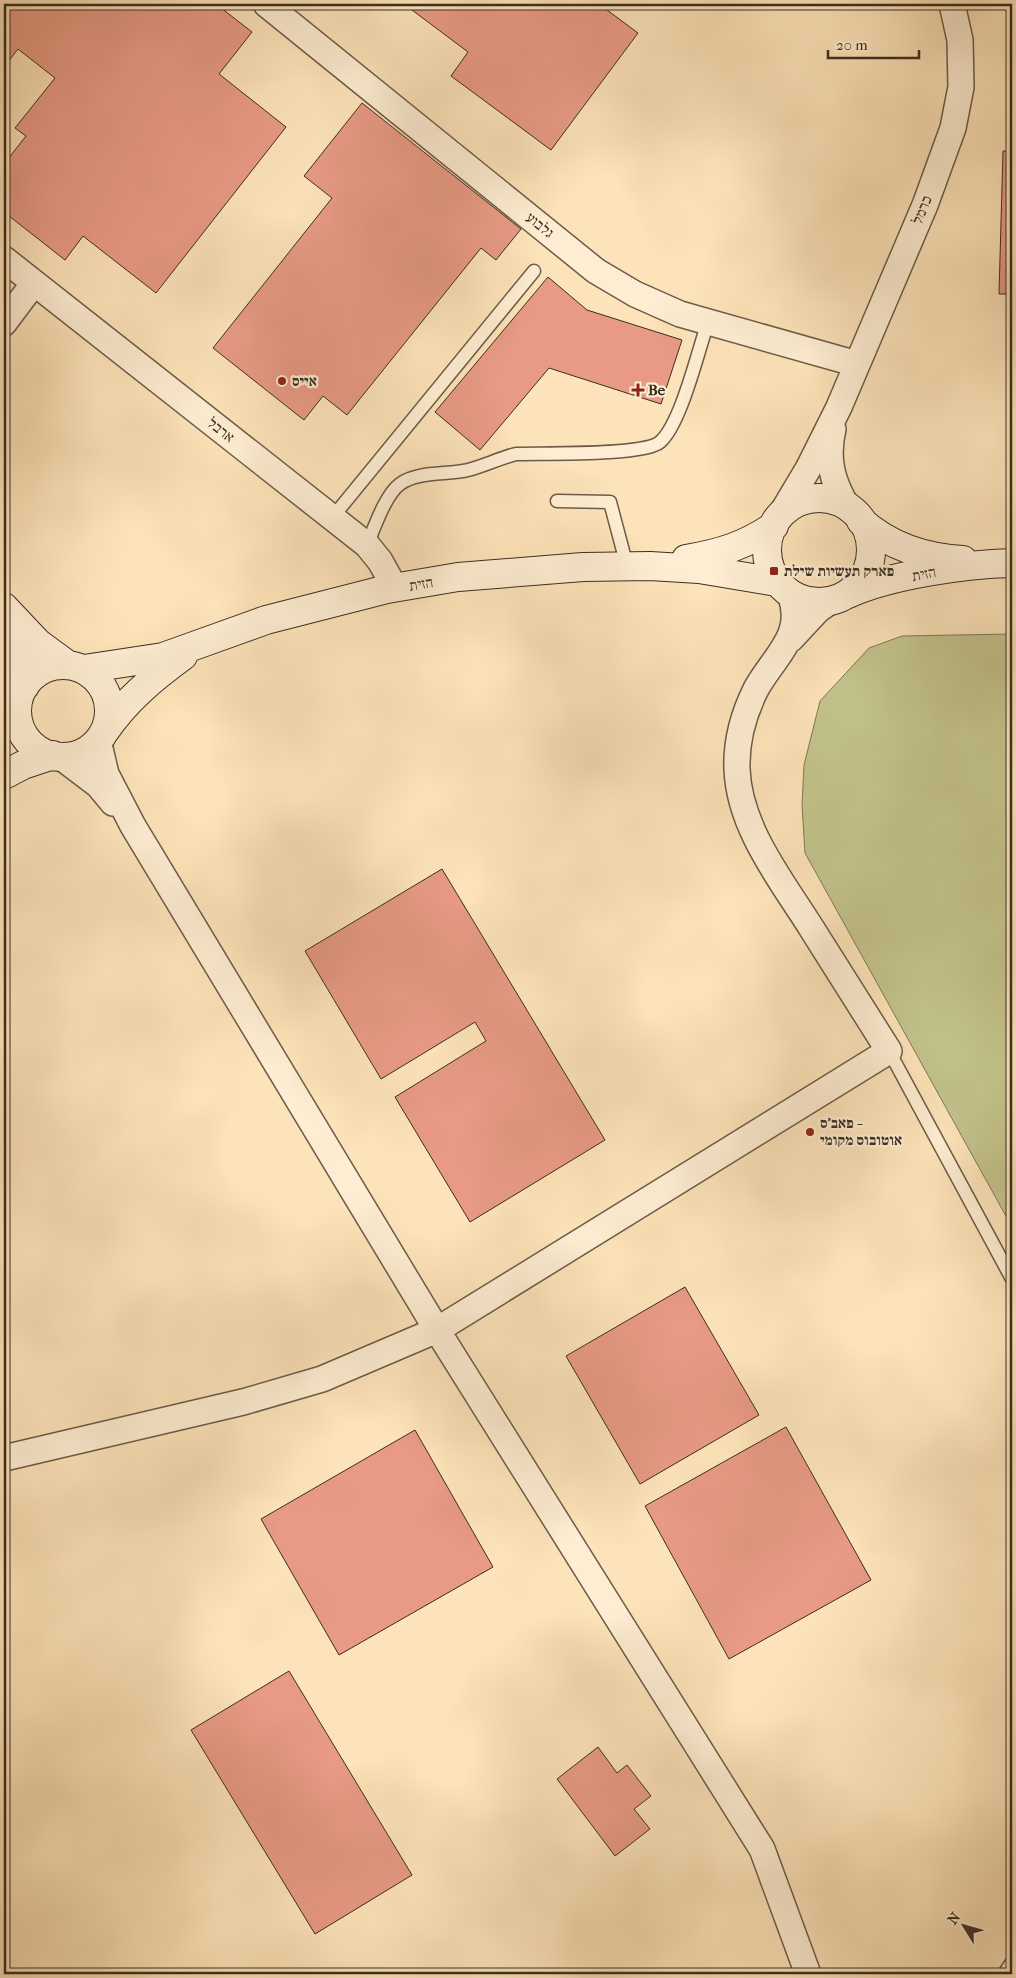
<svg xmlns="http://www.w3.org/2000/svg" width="1016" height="1978" font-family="'IM FELL French Canon','Frank Ruhl Libre',serif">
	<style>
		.green { fill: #c3c38c; stroke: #7e7857 }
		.building { fill: #e89a84; stroke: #3a2e22 }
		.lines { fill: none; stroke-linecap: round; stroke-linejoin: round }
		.lane-casing { stroke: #6b5b48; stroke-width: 15 }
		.street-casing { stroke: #6b5b48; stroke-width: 28 }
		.secondary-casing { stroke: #3a2e22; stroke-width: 30 }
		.lane { stroke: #feedd2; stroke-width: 12 }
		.street { stroke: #feedd2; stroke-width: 25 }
		.secondary { stroke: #feedd2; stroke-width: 28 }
		.poi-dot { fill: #8f2418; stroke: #feedd2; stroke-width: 2 }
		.labels { text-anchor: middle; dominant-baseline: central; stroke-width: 4.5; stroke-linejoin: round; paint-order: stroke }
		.street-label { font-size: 15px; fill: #3a2e22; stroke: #feedd2 }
		.poi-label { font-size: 15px; font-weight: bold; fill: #3a2e22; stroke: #feedd2; text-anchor: start }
	</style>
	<rect width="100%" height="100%" fill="#fde3b9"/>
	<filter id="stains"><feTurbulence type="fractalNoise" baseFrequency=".004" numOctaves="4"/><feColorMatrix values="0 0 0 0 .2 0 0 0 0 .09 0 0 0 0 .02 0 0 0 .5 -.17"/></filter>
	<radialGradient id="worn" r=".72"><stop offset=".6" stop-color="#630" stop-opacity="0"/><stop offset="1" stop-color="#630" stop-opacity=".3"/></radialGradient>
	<path class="green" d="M 1012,634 L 1012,1227 L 805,853 L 802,805 L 804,765 L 820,701 L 869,648 L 902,636 Z"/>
	<path class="building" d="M 4,4 L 216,4 L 252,32 L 219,74 L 286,127 L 156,293 L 83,236 L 65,260 L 4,212 L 4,164 L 26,136 L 15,128 L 55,78 L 18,49 L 4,67 Z
		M 404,4 L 599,4 L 638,33 L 551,150 L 451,76 L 468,52 Z
		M 362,103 L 521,229 L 496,260 L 481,248 L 347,415 L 323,396 L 304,420 L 213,348 L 332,198 L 304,176 Z
		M 1003,151 L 1012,151 L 1012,294 L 999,294 Z
		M 548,277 L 587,310 L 682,340 L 661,404 L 549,368 L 480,450 L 435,412 Z
		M 442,869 L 605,1140 L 470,1222 L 395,1097 L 486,1041 L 475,1022 L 381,1079 L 305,951 Z
		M 685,1287 L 759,1415 L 640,1484 L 566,1356 Z
		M 786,1427 L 871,1580 L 729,1659 L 645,1506 Z
		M 415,1430 L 493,1567 L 339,1655 L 261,1519 Z
		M 289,1671 L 412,1875 L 315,1934 L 191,1730 Z
		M 598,1747 L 617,1773 L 627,1765 L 651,1796 L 634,1809 L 650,1829 L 615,1856 L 557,1779 Z"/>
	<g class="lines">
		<defs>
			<path id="lane" d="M 557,501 L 610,502 L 627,566
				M 332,518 L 534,271
				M 367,545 C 374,529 385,495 400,484 C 417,471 448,475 468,470 C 484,466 500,458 516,454 C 542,453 644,456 660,442 C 681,424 698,351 708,322
				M 889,1051 L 1012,1279
				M 1004,1974 L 1012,1962"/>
			<path id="street" d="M 266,4 L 596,271 L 635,294 L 680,314 L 857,364
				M 4,259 L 367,545 L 380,561 L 395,588
				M 4,323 L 34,283
				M 833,429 C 826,459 832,482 848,508
				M 780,516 L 808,469 L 839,407 L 925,205 L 953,128 L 961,87 L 960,40 L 952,4
				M 791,639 L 818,610 L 831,601
				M 98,740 L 106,774 L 133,826 L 437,1330 L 762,1849 L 808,1974
				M 61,757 L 98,785 L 113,803
				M 4,1458 L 243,1402 L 322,1379 L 437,1330 L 889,1051 C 864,1011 838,970 812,929 C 782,881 739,828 737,769 C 736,742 744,713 756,689 C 774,656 806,635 790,594"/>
			<path id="secondary" d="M767 550a52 52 0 1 1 104 0a52 52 0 1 1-104 0Z
				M 861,521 C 889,546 926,558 963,560
				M 686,559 C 721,553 744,546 774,526
				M 848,594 C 890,575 965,564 1012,563
				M 4,607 L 38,643 L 68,665
				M 7,616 L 17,640 L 25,686
				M17 711a46 46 0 1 1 92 0a46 46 0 1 1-92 0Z
				M 84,669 L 163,657 L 266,620 L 387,589 L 458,577 L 583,567 L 650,566 L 699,569 L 777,582
				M 105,731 C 126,700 153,678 183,656
				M 4,775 L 23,765 L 53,755"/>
		</defs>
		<use href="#lane" class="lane-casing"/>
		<use href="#street" class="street-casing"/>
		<use href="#secondary" class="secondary-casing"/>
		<use href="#lane" class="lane"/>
		<use href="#street" class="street"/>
		<use href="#secondary" class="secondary"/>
	</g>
	<g class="poi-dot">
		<circle cx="282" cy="381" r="5"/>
		<path d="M635.5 382.5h5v5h5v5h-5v5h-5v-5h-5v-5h5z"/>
		<rect x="769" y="566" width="10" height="10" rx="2.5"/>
		<circle cx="810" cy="1132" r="5"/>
	</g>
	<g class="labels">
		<g class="street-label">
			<text transform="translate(922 210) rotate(-68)">כרמל</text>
			<text transform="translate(540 225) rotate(39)">גלבוע</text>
			<text transform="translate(221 430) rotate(38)">ארבל</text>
			<text transform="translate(924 574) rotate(-11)">הזית</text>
			<text transform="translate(421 584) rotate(-10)">הזית</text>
		</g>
		<g class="poi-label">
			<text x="292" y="381">אייס</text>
			<text x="648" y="390">Be</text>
			<text x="784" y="571">פארק תעשיות שילת</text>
			<text x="820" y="1123">פאב'ס -<tspan x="820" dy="17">אוטובוס מקומי</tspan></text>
		</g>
	</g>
	<rect width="1016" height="1978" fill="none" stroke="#fde3b9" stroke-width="20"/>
	<rect x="5" y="5" width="1006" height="1968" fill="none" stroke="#3a2e22" stroke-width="2.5"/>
	<rect x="10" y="10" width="996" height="1958" fill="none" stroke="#3a2e22"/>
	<g transform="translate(964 1926) rotate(307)" stroke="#feedd2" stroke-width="4" paint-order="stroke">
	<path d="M0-4L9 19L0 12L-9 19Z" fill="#3a2e22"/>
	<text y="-8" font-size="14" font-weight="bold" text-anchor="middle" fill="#3a2e22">N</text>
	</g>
	<path d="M828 50v8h91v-8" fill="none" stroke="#3a2e22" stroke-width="2.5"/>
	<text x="836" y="50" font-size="15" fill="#3a2e22" stroke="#feedd2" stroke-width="4" paint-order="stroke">20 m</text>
	<rect width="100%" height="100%" filter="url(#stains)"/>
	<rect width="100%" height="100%" fill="url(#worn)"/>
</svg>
